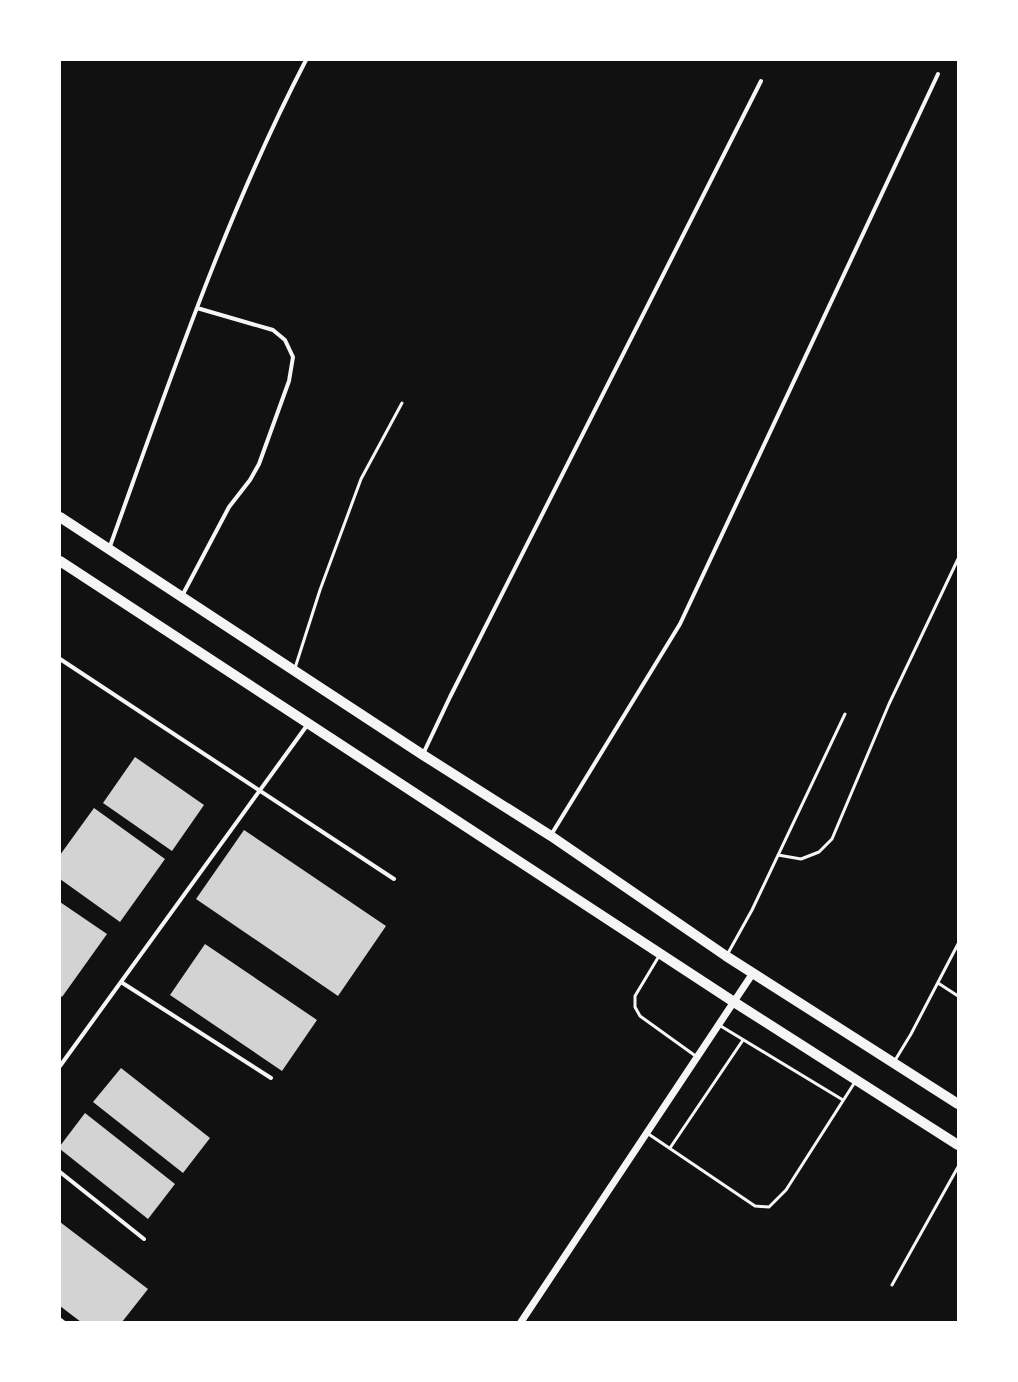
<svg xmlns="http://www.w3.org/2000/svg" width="1018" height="1382" font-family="'Work Sans',sans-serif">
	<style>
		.building { fill: #d3d3d3 }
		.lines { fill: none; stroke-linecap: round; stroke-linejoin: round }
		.service { stroke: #f5f5f5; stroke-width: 3 }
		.minor { stroke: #f5f5f5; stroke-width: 4 }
		.tertiary { stroke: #f5f5f5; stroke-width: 7 }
		.primary { stroke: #f5f5f5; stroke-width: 10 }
	</style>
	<rect width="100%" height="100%" fill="#111"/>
	<path class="building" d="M 135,757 L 204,805 L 172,851 L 103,803 Z
		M 94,808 L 165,859 L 120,922 L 60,879 L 60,855 Z
		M 244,830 L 386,926 L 338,996 L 196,899 Z
		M 60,902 L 107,934 L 62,997 L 60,995 Z
		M 205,944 L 317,1020 L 282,1071 L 170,995 Z
		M 121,1068 L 210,1138 L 183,1173 L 93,1102 Z
		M 85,1113 L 175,1184 L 148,1219 L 60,1149 L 60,1146 Z
		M 60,1222 L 148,1289 L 122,1322 L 81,1322 L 60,1306 Z"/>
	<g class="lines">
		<path class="service" d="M 295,668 L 320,590 L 361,479 L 402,403
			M 778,855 L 801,859 L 819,852 L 832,839 L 889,704 L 958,559
			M 727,955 L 752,910 L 845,714
			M 659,956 L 635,996 L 635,1007 L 640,1016 L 697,1057
			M 938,983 L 958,996
			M 719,1025 L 843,1100
			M 894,1062 L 911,1034 L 958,944
			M 647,1133 L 755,1206 L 769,1207 L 786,1190 L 855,1082
			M 670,1148 L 743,1040
			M 892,1285 L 958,1167
			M 60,1319 L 64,1322"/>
		<path class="minor" d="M 109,549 C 169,383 225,216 306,60
			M 182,596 L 229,507 L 250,480 L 259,464 L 289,381 L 293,357 L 285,340 L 273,330 L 197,308
			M 60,659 C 171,733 283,805 394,879
			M 423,754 L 450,697 L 761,81
			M 551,835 L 680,624 L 938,74
			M 121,982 L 271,1078
			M 60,1066 L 308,724
			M 60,1172 L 144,1239"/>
		<path class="tertiary" d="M 521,1322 L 753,973"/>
		<path class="primary" d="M 60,517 L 423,755 L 551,836 L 726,956 L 958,1104
			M 60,561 L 734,1002 L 958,1145"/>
	</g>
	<rect width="1018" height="1382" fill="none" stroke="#ffffff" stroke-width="122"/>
</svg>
